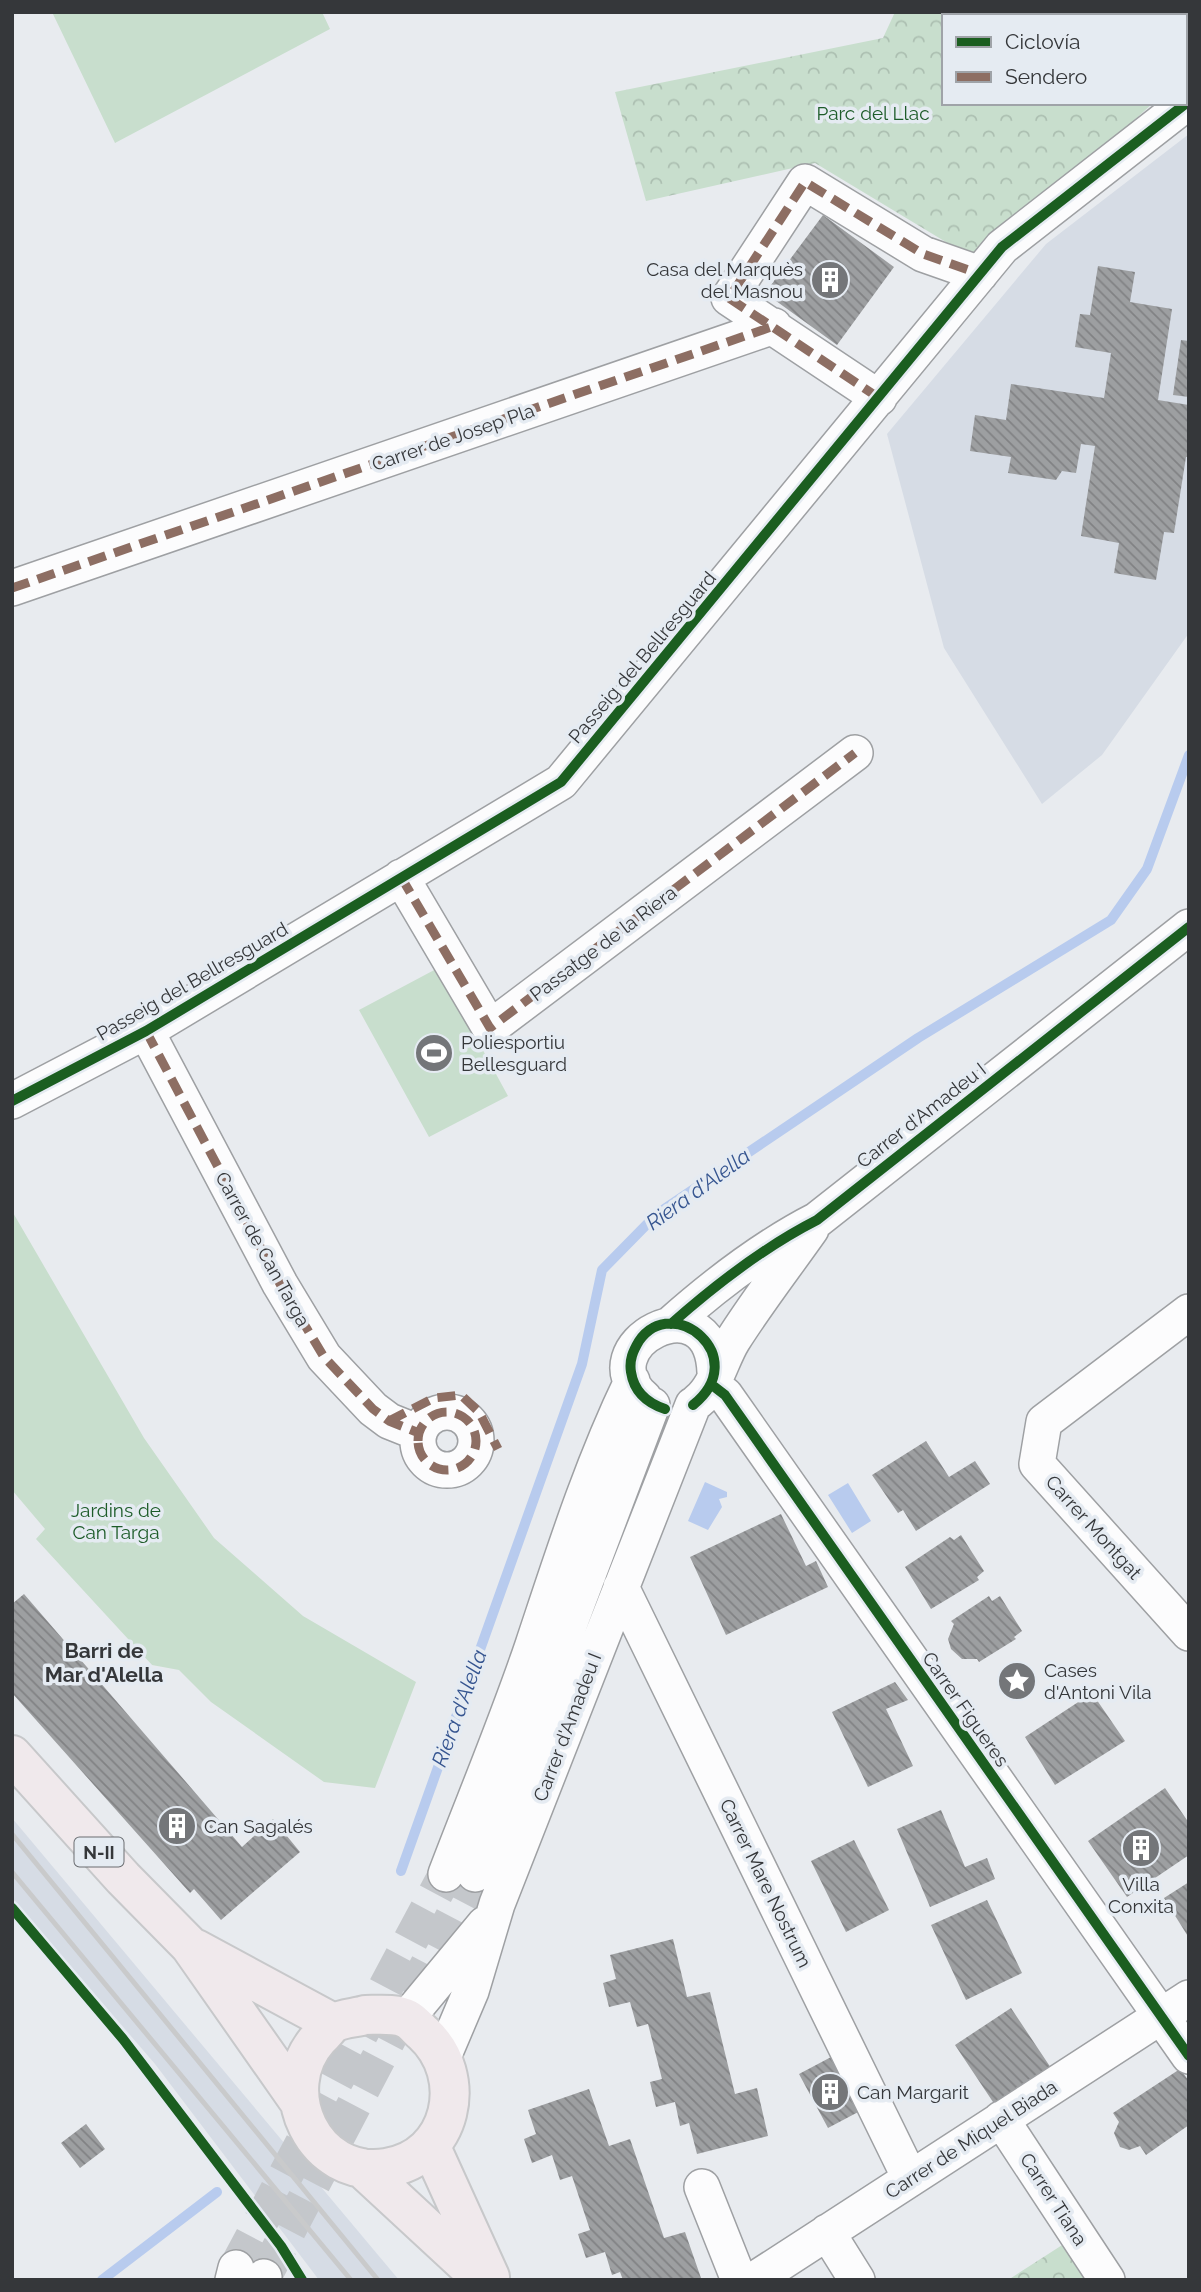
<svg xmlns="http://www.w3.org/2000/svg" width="1201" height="2292" font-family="Raleway,sans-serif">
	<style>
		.built { fill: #d6dce5 }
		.green { fill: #c8decd }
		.park { fill: url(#park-crowns) }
		.water { fill: #b8cbee }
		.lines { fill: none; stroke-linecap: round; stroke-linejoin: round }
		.stream { stroke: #b8cbee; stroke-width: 10 }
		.building { fill: url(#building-back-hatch) }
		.minor-tunnel { stroke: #c4c7cb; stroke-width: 35; stroke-dasharray: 35 18; stroke-linecap: butt }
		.minor-casing { stroke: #9ea0a3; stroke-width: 38 }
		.major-casing { stroke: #c7c8ca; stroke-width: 42 }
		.minor { stroke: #fcfcfd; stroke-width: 35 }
		.major { stroke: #f0e9ec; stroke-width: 38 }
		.rail { stroke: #c9cacb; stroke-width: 5 }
		.quiet { stroke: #8d6e63; stroke-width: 9; stroke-dasharray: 18 9; stroke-linecap: butt }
		.cycleway-casing { stroke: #e5ebf2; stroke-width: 15 }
		.cycleway { stroke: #1b5e20; stroke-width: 10 }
		.labels { text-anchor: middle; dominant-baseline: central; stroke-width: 7; stroke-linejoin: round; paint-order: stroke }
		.shield { fill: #e5ebf2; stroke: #6a6d71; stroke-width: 2 }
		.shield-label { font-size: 18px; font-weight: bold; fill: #35373a }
		.park-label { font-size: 19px; fill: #1d5c29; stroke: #e5ebf2 }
		.poi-label { font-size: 19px; fill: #35373a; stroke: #e5ebf2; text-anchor: start }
		.street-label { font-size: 19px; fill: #35373a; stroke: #e5ebf2 }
		.water-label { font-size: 21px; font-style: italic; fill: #365590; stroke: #e5ebf2 }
		.neighbourhood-label { font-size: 21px; font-weight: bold; fill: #35373a; stroke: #e5ebf2 }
	</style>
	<defs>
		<pattern id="park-crowns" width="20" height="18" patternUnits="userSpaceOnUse" patternTransform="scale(1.75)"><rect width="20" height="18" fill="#c8decd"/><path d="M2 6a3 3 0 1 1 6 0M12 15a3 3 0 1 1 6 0" fill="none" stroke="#acbfb1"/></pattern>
		<pattern id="building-back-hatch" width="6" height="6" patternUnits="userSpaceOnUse" patternTransform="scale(1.75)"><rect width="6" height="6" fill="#9d9fa1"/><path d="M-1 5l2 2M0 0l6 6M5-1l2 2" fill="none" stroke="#818284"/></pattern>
	</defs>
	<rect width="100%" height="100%" fill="#e8ebef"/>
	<path class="built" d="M 1189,134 L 1189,633 L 1102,755 L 1042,804 L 944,648 L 887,434 L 1046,244 Z
		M 12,1818 L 399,2280 L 319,2280 L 155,2064 L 12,1898 Z"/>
	<path class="green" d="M 52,12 L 322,12 L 330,29 L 115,143 Z
		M 438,968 L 508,1096 L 429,1137 L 359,1010 Z
		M 12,1211 L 144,1438 L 214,1538 L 303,1616 L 416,1682 L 375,1788 L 324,1782 L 211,1702 L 179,1670 L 152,1665 L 36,1539 L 45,1529 L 12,1490 Z"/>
	<path class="park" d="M 895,12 L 1189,12 L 1189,71 L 1185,74 L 1185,16 L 944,16 L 944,103 L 1153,103 L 979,262 L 815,163 L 646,201 L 615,92 L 883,38 Z
		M 1070,2240 L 1097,2280 L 1008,2280 Z"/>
	<path class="water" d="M 705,1482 L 727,1492 L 727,1497 L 719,1499 L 722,1507 L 708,1530 L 688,1521 Z
		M 848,1483 L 871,1521 L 852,1533 L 828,1495 Z"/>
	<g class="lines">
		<path class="stream" d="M 401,1871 L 582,1364 L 602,1270 L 657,1214 L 918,1038 L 1111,920 L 1147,869 L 1189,755
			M 102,2280 L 217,2192"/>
	</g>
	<path class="building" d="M 823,215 L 894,267 L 837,345 L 765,293 Z
		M 1098,266 L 1135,272 L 1130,302 L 1172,309 L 1158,400 L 1189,405 L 1189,457 L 1186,457 L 1174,533 L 1164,532 L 1156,580 L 1114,573 L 1119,543 L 1081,536 L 1095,446 L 1081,444 L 1076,473 L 1062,471 L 1056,480 L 1008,473 L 1011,457 L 970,451 L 975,415 L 1006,420 L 1011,384 L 1104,398 L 1111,353 L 1075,347 L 1080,314 L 1090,315 Z
		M 1181,340 L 1189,341 L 1189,397 L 1173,395 Z
		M 926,1441 L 949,1477 L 975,1461 L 990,1484 L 916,1531 L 903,1510 L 898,1513 L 872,1475 Z
		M 781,1514 L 806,1566 L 816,1561 L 828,1587 L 726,1635 L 690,1557 Z
		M 961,1535 L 984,1571 L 977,1577 L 979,1580 L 931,1609 L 905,1567 L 950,1537 L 954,1540 Z
		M 24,1594 L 242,1847 L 273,1819 L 300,1852 L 221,1920 L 194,1889 L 190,1893 L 12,1693 L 12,1604 Z
		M 989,1596 L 992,1601 L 1000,1596 L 1022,1631 L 1014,1637 L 1016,1639 L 979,1662 L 977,1659 L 962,1659 L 951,1649 L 948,1639 L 954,1624 L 951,1621 Z
		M 895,1682 L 908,1700 L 886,1709 L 913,1766 L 868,1787 L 832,1712 Z
		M 1092,1693 L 1125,1741 L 1055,1785 L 1025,1737 Z
		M 1165,1788 L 1189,1823 L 1189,1855 L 1127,1897 L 1088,1841 Z
		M 941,1810 L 965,1867 L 987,1858 L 995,1879 L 930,1907 L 897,1829 Z
		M 854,1840 L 889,1910 L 846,1932 L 811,1861 Z
		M 1189,1882 L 1189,1938 L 1164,1898 Z
		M 987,1900 L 1022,1973 L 966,2000 L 931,1925 Z
		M 673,1939 L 687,1997 L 710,1992 L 735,2094 L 757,2088 L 768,2136 L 697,2154 L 689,2123 L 680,2126 L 675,2102 L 656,2107 L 650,2082 L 662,2079 L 648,2024 L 637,2027 L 630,2002 L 609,2007 L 603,1983 L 616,1979 L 610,1955 Z
		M 1011,2008 L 1051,2068 L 995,2105 L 955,2045 Z
		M 833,2056 L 862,2110 L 828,2128 L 799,2074 Z
		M 1180,2069 L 1189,2081 L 1189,2125 L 1146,2155 L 1140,2146 L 1129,2150 L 1120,2147 L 1114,2133 L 1119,2122 L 1113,2113 Z
		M 589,2089 L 609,2146 L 630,2139 L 664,2238 L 685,2232 L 701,2278 L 623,2280 L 620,2272 L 612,2275 L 605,2252 L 586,2258 L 578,2234 L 590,2230 L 572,2176 L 560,2180 L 552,2155 L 532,2163 L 524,2139 L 536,2134 L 528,2110 Z
		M 86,2124 L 105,2149 L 80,2168 L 61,2143 Z"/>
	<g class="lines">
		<path class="minor-tunnel" d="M 236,2268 L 446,1874
			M 264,2277 L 475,1874"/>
		<defs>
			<path id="minor" d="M 879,398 L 729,298 L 805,182 L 923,254 L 980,274
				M 12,588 L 774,326
				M 401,877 L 490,1028 L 855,753
				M 146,1031 L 280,1284 L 324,1357 L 373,1409 L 389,1421 L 419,1433
				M 12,1101 L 146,1031 L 561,782 L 1002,247 L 1189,101
				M 1189,1312 L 1044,1422 L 1037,1464 L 1189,1633
				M 671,1324 C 715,1285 764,1247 817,1220 L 1189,927
				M 712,1385 L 725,1395 L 1189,2056
				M 644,1398 C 584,1347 711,1277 715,1372
				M 698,1401 C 716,1387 721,1359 733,1340 C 757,1302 785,1266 811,1229
				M418 1441a29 29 0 1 1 58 0a29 29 0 1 1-58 0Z
				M 621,1587 L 910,2178
				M 446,1874 C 475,1798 507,1722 533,1645 C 563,1555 591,1466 632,1381
				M 475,1874 L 652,1405
				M 407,2018 L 485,1924
				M 443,2057 L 471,1991 L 497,1904 L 693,1405
				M 1001,2119 L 1107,2280
				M 702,2187 L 739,2280
				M 827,2232 L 857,2280
				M 233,2280 L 236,2268
				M 263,2280 L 264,2277
				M 754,2280 L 1189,1998"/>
			<path id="major" d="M 12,1755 L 123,1878 L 190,1946 L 298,2100
				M 196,1949 L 333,2023
				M 365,2015 C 377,2015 396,2013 407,2019 C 413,2022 418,2029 423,2033 C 470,2076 453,2158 386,2168 C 314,2179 272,2090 319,2038 C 324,2034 329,2026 334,2023 C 343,2018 356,2018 365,2015 Z
				M 430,2145 L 490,2277
				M 362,2168 L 483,2280"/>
		</defs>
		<use href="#minor" class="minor-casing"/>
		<use href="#major" class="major-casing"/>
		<use href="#minor" class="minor"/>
		<use href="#major" class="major"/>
		<path class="rail" d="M 12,1834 L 378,2280
			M 12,1872 L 351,2280"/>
		<path class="quiet" d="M 879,398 L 729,298 L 805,182 L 923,254 L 980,274
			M 12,588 L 774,326
			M 401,877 L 490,1028 L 855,753
			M 146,1031 L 280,1284 L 324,1357 L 373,1409 L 389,1421 L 419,1433
			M418 1441a29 29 0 1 1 58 0a29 29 0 1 1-58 0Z
			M 389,1421 L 434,1398 L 461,1395 L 479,1412 L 498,1449"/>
		<defs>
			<path id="cycleway" d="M 12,1101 L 146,1031 L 561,782 L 1002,247 L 1189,101
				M 671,1324 C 715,1285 764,1247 817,1220 L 1189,927
				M 712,1385 L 725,1395 L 1189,2056
				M 665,1409 C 647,1403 634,1392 631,1372 C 629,1360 633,1351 639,1341 C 673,1292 753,1357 693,1405
				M 12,1908 L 123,2039 L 281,2246 L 302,2280"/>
		</defs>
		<use href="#cycleway" class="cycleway-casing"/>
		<use href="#cycleway" class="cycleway"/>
	</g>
	<defs>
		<symbol id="building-disc" viewBox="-11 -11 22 22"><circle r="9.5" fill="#747679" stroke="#e5ebf2"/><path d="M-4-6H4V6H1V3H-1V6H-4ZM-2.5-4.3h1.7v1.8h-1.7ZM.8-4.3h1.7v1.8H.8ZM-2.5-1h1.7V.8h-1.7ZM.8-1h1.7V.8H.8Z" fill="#fff"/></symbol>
		<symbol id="stadium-disc" viewBox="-11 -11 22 22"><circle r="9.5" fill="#747679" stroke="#e5ebf2"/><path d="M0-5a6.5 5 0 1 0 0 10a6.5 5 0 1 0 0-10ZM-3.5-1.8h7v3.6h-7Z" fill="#fff"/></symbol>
		<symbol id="sight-disc" viewBox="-11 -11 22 22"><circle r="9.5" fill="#747679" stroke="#e5ebf2"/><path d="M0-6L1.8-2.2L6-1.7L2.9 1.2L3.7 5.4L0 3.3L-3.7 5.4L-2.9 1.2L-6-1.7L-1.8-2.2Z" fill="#fff"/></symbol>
	</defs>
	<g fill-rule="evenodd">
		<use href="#building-disc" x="808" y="258" width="44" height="44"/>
		<use href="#stadium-disc" x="412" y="1031" width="44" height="44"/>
		<use href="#sight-disc" x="995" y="1659" width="44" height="44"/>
		<use href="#building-disc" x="155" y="1804" width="44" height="44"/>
		<use href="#building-disc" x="1119" y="1826" width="44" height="44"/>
		<use href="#building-disc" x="808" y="2070" width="44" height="44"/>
	</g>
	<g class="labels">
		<rect class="shield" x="74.5" y="1837.5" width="49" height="29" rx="5"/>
		<g class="shield-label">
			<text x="99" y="1852">N-II</text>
		</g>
		<g class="park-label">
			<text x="873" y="113">Parc del Llac</text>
			<text x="116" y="1510">Jardins de<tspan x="116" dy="22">Can Targa</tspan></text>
		</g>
		<g class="poi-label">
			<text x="803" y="269" text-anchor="end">Casa del Marquès<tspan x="803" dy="22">del Masnou</tspan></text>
			<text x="461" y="1042">Poliesportiu<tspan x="461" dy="22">Bellesguard</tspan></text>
			<text x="1044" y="1670">Cases<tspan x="1044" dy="22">d'Antoni Vila</tspan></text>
			<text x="204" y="1826">Can Sagalés</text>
			<text x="1141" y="1884" text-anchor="middle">Villa<tspan x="1141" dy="22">Conxita</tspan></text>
			<text x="857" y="2092">Can Margarit</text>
		</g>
		<g class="street-label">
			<text transform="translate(453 437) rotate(-19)">Carrer de Josep Pla</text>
			<text transform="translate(642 657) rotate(-50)">Passeig del Bellresguard</text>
			<text transform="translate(603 943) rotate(-37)">Passatge de la Riera</text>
			<text transform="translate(192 981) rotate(-30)">Passeig del Bellresguard</text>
			<text transform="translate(921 1115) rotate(-38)">Carrer d'Amadeu I</text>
			<text transform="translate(263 1249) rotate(61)">Carrer de Can Targa</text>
			<text transform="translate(1094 1527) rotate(48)">Carrer Montgat</text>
			<text transform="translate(966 1709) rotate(55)">Carrer Figueres</text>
			<text transform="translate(567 1727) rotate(-69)">Carrer d'Amadeu I</text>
			<text transform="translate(766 1883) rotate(64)">Carrer Mare Nostrum</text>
			<text transform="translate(971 2139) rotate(-33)">Carrer de Miquel Biada</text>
			<text transform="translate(1054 2199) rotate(57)">Carrer Tiana</text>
		</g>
		<g class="water-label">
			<text transform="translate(698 1189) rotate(-36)">Riera d'Alella</text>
			<text transform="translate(459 1708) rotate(-70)">Riera d'Alella</text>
		</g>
		<g class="neighbourhood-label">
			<text x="104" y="1650">Barri de<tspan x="104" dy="24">Mar d'Alella</tspan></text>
		</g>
	</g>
	<rect width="1201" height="2292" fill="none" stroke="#35373a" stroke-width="28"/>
	<rect x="942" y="14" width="245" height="91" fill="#e5ebf2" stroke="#9fa3a8" stroke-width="2"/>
	<rect x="956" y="37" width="35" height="10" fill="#1b5e20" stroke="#9fa3a8" stroke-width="2"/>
	<text x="1005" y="49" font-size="21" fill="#35373a">Ciclovía</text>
	<rect x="956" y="72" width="35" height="10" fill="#8d6e63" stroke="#9fa3a8" stroke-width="2"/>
	<text x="1005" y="84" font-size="21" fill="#35373a">Sendero</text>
</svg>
